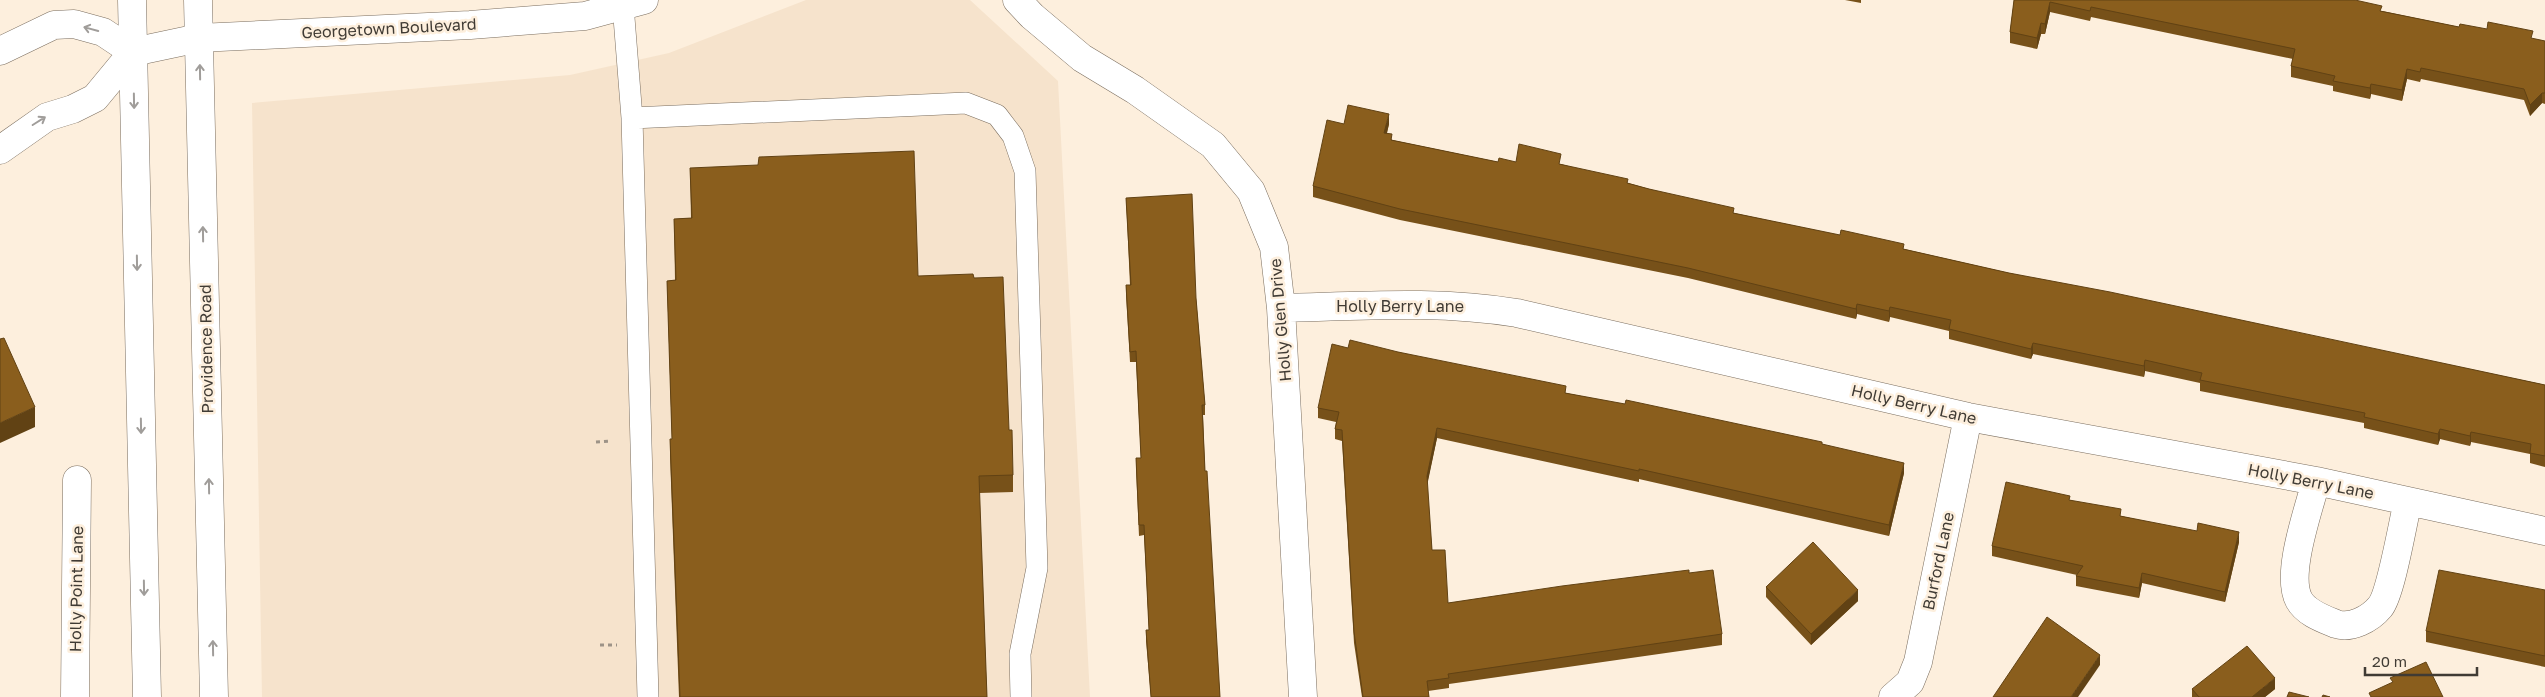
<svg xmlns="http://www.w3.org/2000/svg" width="2545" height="697" font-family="'Golos Text',sans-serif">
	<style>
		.built { fill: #f6e3cc }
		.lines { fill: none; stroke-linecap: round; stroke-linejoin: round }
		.service-casing { stroke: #7b6e5f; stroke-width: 22 }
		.minor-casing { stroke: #7b6e5f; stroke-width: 29 }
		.tertiary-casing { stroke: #7b6e5f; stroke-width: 29 }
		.secondary-casing { stroke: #7b6e5f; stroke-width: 29 }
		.path { stroke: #9d9387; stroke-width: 3; stroke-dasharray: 4 4; stroke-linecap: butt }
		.service { stroke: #fff; stroke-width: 21 }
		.minor { stroke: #fff; stroke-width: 28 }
		.tertiary { stroke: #fff; stroke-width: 28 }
		.secondary { stroke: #fff; stroke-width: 28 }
		.wall { fill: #775119 }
		.shaded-wall { fill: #614214 }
		.building { fill: #8a5e1d; stroke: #614214 }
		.oneway { stroke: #a09d9a }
		.labels { text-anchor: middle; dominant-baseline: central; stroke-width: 5; stroke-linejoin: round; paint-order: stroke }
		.street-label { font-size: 16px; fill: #403b34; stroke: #fdefdd }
	</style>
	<rect width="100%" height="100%" fill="#fdefdd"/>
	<path class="built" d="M 806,0 L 970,0 L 1058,81 L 1090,697 L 262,697 L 252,103 L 570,75 L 669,53 Z"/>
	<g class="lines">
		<defs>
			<path id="service" d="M 623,5 L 632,118 L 648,697
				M 632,118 L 966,103 L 997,115 L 1013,136 L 1025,171 L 1037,568 L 1020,654 L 1021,697"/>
			<path id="minor" d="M 1017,0 L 1032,16 L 1082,58 L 1135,90 L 1213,145 L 1251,191 L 1274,247 L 1281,308 L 1303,697
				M 0,51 L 54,25 L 74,24 L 103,32 L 133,52 L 95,98 L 73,109 L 47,117 L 0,150
				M 1281,308 C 1362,306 1437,300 1517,313 L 1968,417 L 2316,481 L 2545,531
				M 2316,481 C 2309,509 2285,574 2299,600 C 2306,613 2324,619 2336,624 C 2351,629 2370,619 2380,607 C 2391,594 2403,521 2408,501
				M 75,697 L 77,480
				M 1893,697 L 1910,682 L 1918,662 L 1968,417"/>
			<path id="tertiary" d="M 133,52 L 199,38 L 470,25 L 585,16 L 644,0"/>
			<path id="secondary" d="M 132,0 L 147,697
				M 198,0 L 214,697"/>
		</defs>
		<use href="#service" class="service-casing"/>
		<use href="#minor" class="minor-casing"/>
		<use href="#tertiary" class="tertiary-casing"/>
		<use href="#secondary" class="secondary-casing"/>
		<path class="path" d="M 596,442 L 610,441
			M 600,645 L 617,645"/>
		<use href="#service" class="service"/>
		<use href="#minor" class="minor"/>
		<use href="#tertiary" class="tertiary"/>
		<use href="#secondary" class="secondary"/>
	</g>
	<path class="wall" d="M 1845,0 L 1861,0 L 1861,3 Z
		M 2014,0 L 2382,11 L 2459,27 L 2533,39 L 2545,41 L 2545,104 L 2542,103 L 2530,116 L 2524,100 L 2421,79 L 2420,82 L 2407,79 L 2402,101 L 2371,94 L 2370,99 L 2333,91 L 2333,86 L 2291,77 L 2291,66 L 2293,59 L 2091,17 L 2090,21 L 2050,12 L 2045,34 L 2041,34 L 2037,49 L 2010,43 L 2010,32 Z
		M 1344,124 L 1389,124 L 1387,133 L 1392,140 L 1498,162 L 1516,162 L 1561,164 L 1734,213 L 1904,249 L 2009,273 L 2545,385 L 2545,467 L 2530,463 L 2530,454 L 2471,442 L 2470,446 L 2440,439 L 2438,445 L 2364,428 L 2364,423 L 2200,391 L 2200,383 L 2145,371 L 2144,377 L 2033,354 L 2031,359 L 1949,339 L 1949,331 L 1890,317 L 1889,322 L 1857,314 L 1856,319 L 1688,278 L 1400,220 L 1313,197 L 1313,186 Z
		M 690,168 L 918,276 L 974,278 L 1009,430 L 1013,475 L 1013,492 L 979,493 L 987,697 L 679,697 L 670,456 L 670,439 L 672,439 L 667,281 L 675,280 L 674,219 L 691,218 Z
		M 1126,198 L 1196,298 L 1205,405 L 1205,415 L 1203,415 L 1205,471 L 1220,697 L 1151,697 L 1146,641 L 1146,630 L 1149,630 L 1144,535 L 1139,536 L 1136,468 L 1136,458 L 1141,458 L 1136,362 L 1130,362 L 1126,295 L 1126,285 L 1130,285 Z
		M 1398,352 L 1566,393 L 1822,444 L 1904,473 L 1889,536 L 1639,479 L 1639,482 L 1437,438 L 1427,484 L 1432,550 L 1448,603 L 1689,573 L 1722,634 L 1722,645 L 1449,684 L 1449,688 L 1428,691 L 1429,697 L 1362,697 L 1354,643 L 1342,441 L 1335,439 L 1335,429 L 1336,422 L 1318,418 L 1318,408 Z
		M 2070,500 L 2121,516 L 2239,542 L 2225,602 L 2142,583 L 2139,598 L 2076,586 L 2076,576 L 2077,575 L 1992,556 L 1992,546 Z
		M 1766,587 L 1858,601 L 1811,645 L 1766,597 Z
		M 2545,590 L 2545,667 L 2426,642 L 2426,631 Z
		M 2192,689 L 2275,689 L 2265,697 L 2192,697 Z"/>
	<path class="shaded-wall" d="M 2050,2 L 2050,12 L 2045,34 L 2045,24 Z
		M 2041,23 L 2041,34 L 2037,49 L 2037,38 Z
		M 2407,69 L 2407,79 L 2402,101 L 2402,90 Z
		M 2371,84 L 2371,94 L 2370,99 L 2370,88 Z
		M 2542,93 L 2542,103 L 2530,116 L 2530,105 Z
		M 1389,114 L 1389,124 L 1384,144 L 1384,133 Z
		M 1857,304 L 1857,314 L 1856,319 L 1856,309 Z
		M 1890,307 L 1890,317 L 1889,322 L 1889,311 Z
		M 2033,343 L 2033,354 L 2031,359 L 2031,349 Z
		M 2145,360 L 2145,371 L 2144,377 L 2144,366 Z
		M 35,407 L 35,427 L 0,443 L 0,423 Z
		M 1437,428 L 1437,438 L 1427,486 L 1427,476 Z
		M 2440,429 L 2440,439 L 2438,445 L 2438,434 Z
		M 2471,432 L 2471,442 L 2470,446 L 2470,436 Z
		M 1904,463 L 1904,473 L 1889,536 L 1889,525 Z
		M 2239,532 L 2239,542 L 2225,602 L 2225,592 Z
		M 2142,573 L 2142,583 L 2139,598 L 2139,588 Z
		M 1858,590 L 1858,601 L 1811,645 L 1811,634 Z
		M 2100,655 L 2100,665 L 2078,697 L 2071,697 Z
		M 2275,678 L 2275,689 L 2265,697 L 2252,697 Z"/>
	<path class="building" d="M 2014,0 L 2355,0 L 2382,6 L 2380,11 L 2459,27 L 2460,24 L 2487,29 L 2488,22 L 2533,31 L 2531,38 L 2545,41 L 2545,93 L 2542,93 L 2530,105 L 2524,89 L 2421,68 L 2420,72 L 2407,69 L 2402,90 L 2371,84 L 2370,88 L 2333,81 L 2335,76 L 2291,66 L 2295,49 L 2091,7 L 2090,11 L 2050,2 L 2045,24 L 2041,23 L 2037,38 L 2010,32 Z
		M 1348,105 L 1389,114 L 1384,133 L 1392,134 L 1391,140 L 1498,162 L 1499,158 L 1516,162 L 1519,144 L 1561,154 L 1559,164 L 1628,179 L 1627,183 L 1649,189 L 1734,208 L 1733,213 L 1840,235 L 1841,230 L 1904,244 L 1903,249 L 2009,273 L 2110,292 L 2545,385 L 2545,456 L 2530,453 L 2531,444 L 2471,432 L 2470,436 L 2440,429 L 2438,434 L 2364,417 L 2365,413 L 2200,380 L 2202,373 L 2145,360 L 2144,366 L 2033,343 L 2031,349 L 1949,329 L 1951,320 L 1890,307 L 1889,311 L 1857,304 L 1856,309 L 1688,268 L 1400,209 L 1313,186 L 1327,120 L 1344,124 Z
		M 914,151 L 918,276 L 973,274 L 974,278 L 1003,277 L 1009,430 L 1012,430 L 1013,475 L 979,476 L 987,697 L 680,697 L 670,439 L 672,439 L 667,281 L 676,280 L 674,219 L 692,218 L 690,168 L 758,165 L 759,157 Z
		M 1192,194 L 1196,298 L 1205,405 L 1202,405 L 1205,471 L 1207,471 L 1220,697 L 1151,697 L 1146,630 L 1149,630 L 1144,525 L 1139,525 L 1136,458 L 1141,458 L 1136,351 L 1130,352 L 1126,285 L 1131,285 L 1126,198 Z
		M 4,338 L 35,407 L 0,423 L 0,339 Z
		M 1350,340 L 1398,352 L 1566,386 L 1565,393 L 1625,404 L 1626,400 L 1822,442 L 1822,444 L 1904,463 L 1889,525 L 1639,469 L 1639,471 L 1437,428 L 1427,476 L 1432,550 L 1445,550 L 1448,603 L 1562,586 L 1689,570 L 1689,573 L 1713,570 L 1722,634 L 1448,674 L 1449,678 L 1427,681 L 1429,697 L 1363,697 L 1354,632 L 1342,430 L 1335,429 L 1339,412 L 1318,408 L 1332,344 L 1348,348 Z
		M 2006,482 L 2070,496 L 2069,500 L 2121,509 L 2120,516 L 2197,531 L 2198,523 L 2239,532 L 2225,592 L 2142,573 L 2139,588 L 2076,576 L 2083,566 L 1992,546 Z
		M 1813,542 L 1858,590 L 1811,634 L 1766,587 Z
		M 2439,570 L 2545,590 L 2545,656 L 2426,631 Z
		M 2047,617 L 2100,655 L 2071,697 L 1993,697 Z
		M 2247,646 L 2275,678 L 2252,697 L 2199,697 L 2192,689 Z
		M 2426,662 L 2443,697 L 2371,697 L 2369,693 L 2393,682 L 2390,678 Z
		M 2289,692 L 2309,697 L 2287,697 Z
		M 2323,695 L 2330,697 L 2322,697 Z"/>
	<defs><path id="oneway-shaft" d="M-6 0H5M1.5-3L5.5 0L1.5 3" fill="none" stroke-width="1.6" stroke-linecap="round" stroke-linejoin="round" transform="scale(1.25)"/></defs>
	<g class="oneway">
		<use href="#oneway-shaft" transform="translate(91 29) rotate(-165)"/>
		<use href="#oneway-shaft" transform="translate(200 72) rotate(-91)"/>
		<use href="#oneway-shaft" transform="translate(134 101) rotate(89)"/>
		<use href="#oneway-shaft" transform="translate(39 121) rotate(-32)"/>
		<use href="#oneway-shaft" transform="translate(203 234) rotate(-91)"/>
		<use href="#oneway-shaft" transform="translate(137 263) rotate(89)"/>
		<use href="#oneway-shaft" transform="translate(141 426) rotate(89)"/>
		<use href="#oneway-shaft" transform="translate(209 486) rotate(-91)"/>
		<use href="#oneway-shaft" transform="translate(144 588) rotate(89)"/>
		<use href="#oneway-shaft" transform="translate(213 648) rotate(-91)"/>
	</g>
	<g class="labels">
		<g class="street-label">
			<text transform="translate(389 28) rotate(-3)">Georgetown Boulevard</text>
			<text x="1400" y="306">Holly Berry Lane</text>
			<text transform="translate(1280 320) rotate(-95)">Holly Glen Drive</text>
			<text transform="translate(206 349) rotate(-91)">Providence Road</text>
			<text transform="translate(1914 404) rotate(13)">Holly Berry Lane</text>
			<text transform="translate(2311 481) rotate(11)">Holly Berry Lane</text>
			<text transform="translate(1938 561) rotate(-78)">Burford Lane</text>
			<text transform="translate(76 589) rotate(-89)">Holly Point Lane</text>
		</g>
	</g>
	<path d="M2365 667v8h112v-8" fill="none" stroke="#403b34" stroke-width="2.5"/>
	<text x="2372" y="667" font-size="15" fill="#403b34" stroke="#fdefdd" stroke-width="4" paint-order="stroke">20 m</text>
</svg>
